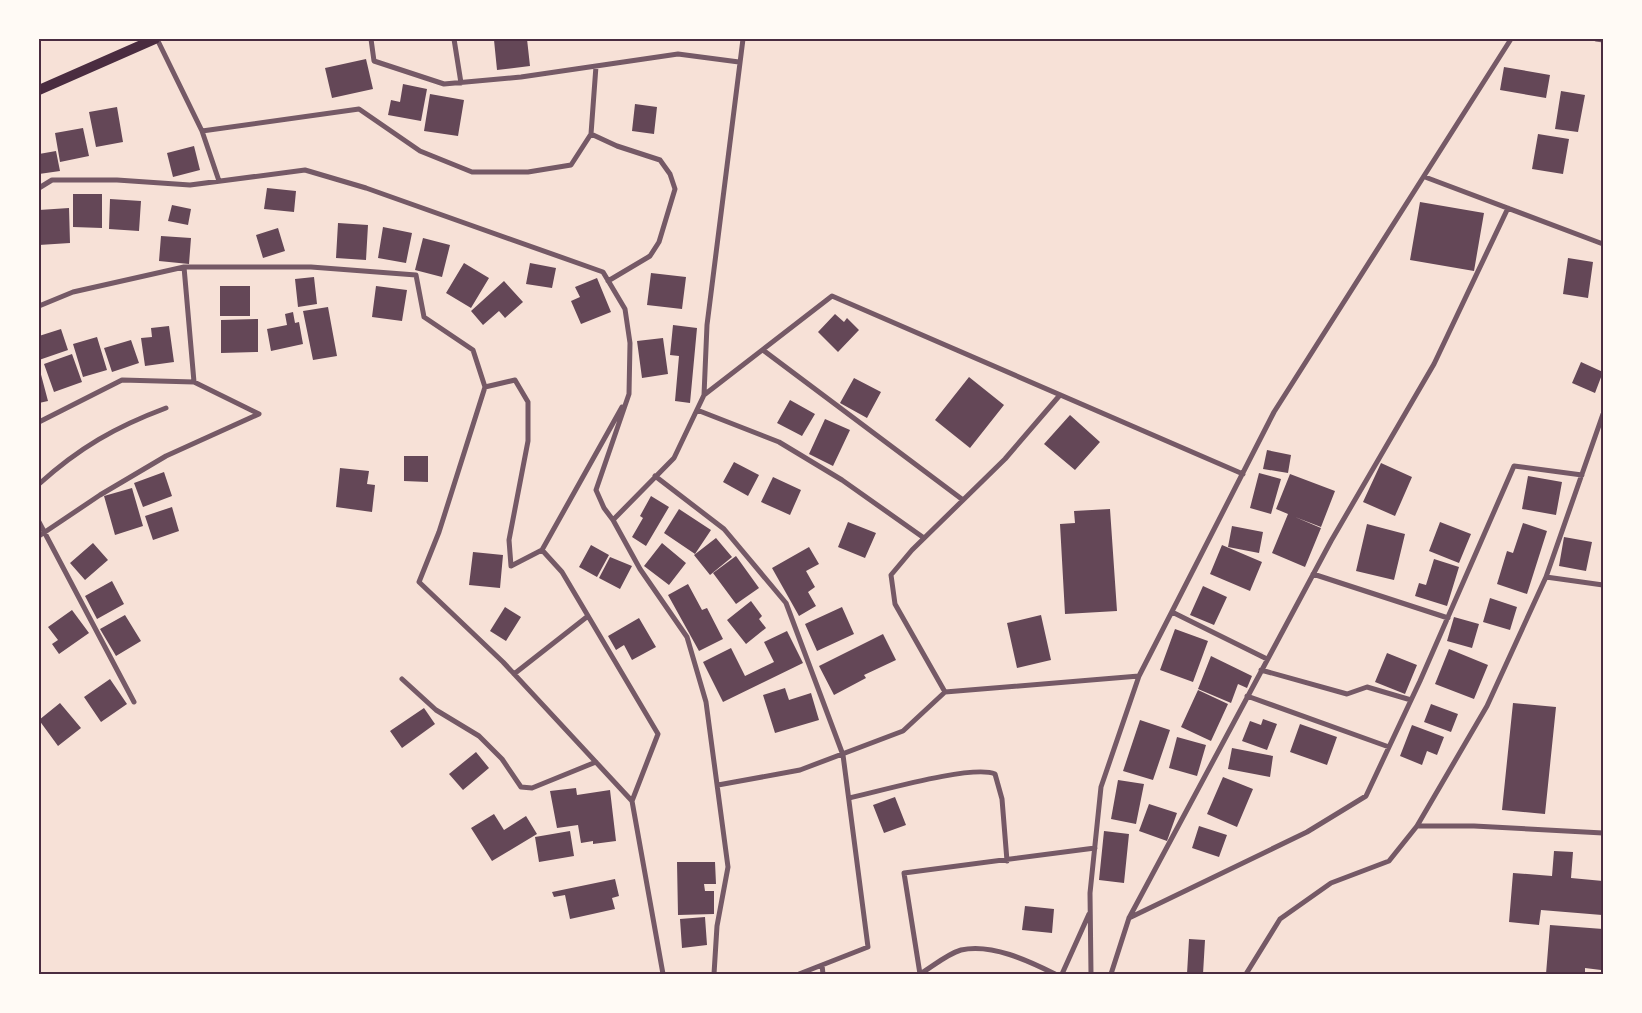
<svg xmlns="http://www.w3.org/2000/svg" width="1642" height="1013" font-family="Karla,sans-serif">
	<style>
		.building { fill: #644757 }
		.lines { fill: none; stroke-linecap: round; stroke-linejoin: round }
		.minor { stroke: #755966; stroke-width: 5 }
		.secondary { stroke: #4a2c40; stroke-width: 10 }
		.neatline { fill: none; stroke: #4a2c40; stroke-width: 2 }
	</style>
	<rect width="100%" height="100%" fill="#f7e1d7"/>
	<path class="building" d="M 527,39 L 530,66 L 497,70 L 494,40 Z
		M 366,59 L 373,89 L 332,98 L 325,68 Z
		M 1504,67 L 1550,75 L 1546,98 L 1500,90 Z
		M 403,84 L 427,89 L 421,121 L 388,115 L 391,100 L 400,102 Z
		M 1561,91 L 1585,95 L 1578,132 L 1555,129 Z
		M 430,94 L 464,100 L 458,136 L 424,131 Z
		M 635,104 L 657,107 L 654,134 L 632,131 Z
		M 117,107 L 123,142 L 96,147 L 89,112 Z
		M 83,128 L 89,156 L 60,162 L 55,133 Z
		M 1538,134 L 1569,139 L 1563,174 L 1532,169 Z
		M 194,146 L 200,170 L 173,177 L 167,153 Z
		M 56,151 L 60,171 L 39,174 L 39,154 Z
		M 267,188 L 296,191 L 294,212 L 264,209 Z
		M 73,194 L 102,194 L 102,228 L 73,227 Z
		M 110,199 L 141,201 L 139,231 L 109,229 Z
		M 1420,202 L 1484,213 L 1474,271 L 1410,260 Z
		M 172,205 L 191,209 L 188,225 L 168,221 Z
		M 69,208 L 70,243 L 39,245 L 39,210 Z
		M 338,223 L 368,225 L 366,260 L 336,258 Z
		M 383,227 L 412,233 L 406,263 L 378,258 Z
		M 278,228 L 285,251 L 263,258 L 256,235 Z
		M 161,236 L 191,238 L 189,264 L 159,261 Z
		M 423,238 L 450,245 L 442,277 L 415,270 Z
		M 1568,258 L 1593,262 L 1588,298 L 1563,294 Z
		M 464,263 L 489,278 L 471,308 L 446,293 Z
		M 530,263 L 556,268 L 552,288 L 526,284 Z
		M 651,273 L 686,277 L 682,309 L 647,305 Z
		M 314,277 L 317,304 L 298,307 L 295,279 Z
		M 597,278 L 611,312 L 581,324 L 571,301 L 580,297 L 575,287 Z
		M 504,281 L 523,302 L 505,318 L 499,311 L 483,325 L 471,311 Z
		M 220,286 L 250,286 L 250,316 L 220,316 Z
		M 376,286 L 407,290 L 402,321 L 372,317 Z
		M 328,307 L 337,356 L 313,360 L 303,311 Z
		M 293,312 L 295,323 L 299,322 L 303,344 L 271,351 L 267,329 L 287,325 L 285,314 Z
		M 835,314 L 844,322 L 847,318 L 859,330 L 838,352 L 818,332 Z
		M 258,319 L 258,352 L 221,353 L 221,320 Z
		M 673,325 L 697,328 L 690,403 L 675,401 L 679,356 L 670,355 Z
		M 169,326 L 174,362 L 145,366 L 141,338 L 152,337 L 151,328 Z
		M 61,329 L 68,350 L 39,360 L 39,336 Z
		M 97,337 L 107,370 L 83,377 L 73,344 Z
		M 663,338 L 668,374 L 642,378 L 637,341 Z
		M 131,340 L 139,363 L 112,372 L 104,348 Z
		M 72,354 L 82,382 L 54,392 L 44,364 Z
		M 1581,362 L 1603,372 L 1595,393 L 1572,383 Z
		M 39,367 L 48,401 L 39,403 Z
		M 969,377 L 1004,405 L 970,448 L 935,420 Z
		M 854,378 L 881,392 L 867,418 L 840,403 Z
		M 790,400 L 815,414 L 802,436 L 777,423 Z
		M 1070,415 L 1100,442 L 1075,470 L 1044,444 Z
		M 825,419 L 850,430 L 833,466 L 809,454 Z
		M 1267,450 L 1291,455 L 1288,473 L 1263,469 Z
		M 404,456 L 428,456 L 428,482 L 404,481 Z
		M 734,462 L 759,475 L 748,496 L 723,482 Z
		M 1381,463 L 1412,477 L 1395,516 L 1363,502 Z
		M 340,468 L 369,471 L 367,484 L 375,485 L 372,512 L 336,507 Z
		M 164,472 L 172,496 L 143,507 L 134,483 Z
		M 1259,473 L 1281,479 L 1271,514 L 1250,508 Z
		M 1290,474 L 1335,491 L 1321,527 L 1295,517 L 1321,528 L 1305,567 L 1272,553 L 1288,514 L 1276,509 Z
		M 1528,476 L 1562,482 L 1556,515 L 1522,509 Z
		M 773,477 L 801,490 L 790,515 L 761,502 Z
		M 132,488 L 143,526 L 115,535 L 104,496 Z
		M 651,496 L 669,507 L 646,546 L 632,537 L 643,518 L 640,516 Z
		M 172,507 L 179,531 L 153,540 L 145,516 Z
		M 679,509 L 711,530 L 695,554 L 664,533 Z
		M 1110,509 L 1117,611 L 1065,614 L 1060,524 L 1075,523 L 1074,511 Z
		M 848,522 L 876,533 L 865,558 L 838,547 Z
		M 1440,522 L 1471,534 L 1459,563 L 1429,551 Z
		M 1523,523 L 1547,531 L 1527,594 L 1497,584 L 1507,551 L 1513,553 Z
		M 1367,524 L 1405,534 L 1394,580 L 1356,571 Z
		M 1232,526 L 1263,532 L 1259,553 L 1228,547 Z
		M 1564,537 L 1592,542 L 1586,571 L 1559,566 Z
		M 716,538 L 732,557 L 710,575 L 694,555 Z
		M 93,543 L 108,560 L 85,580 L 70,563 Z
		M 662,543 L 686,563 L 669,585 L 644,566 Z
		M 591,545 L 609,555 L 597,577 L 579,567 Z
		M 1222,545 L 1262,562 L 1250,591 L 1210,574 Z
		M 809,547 L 819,564 L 806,571 L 815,587 L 808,592 L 816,606 L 799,616 L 772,568 Z
		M 473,552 L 503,555 L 500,588 L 469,585 Z
		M 736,556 L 759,588 L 736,604 L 713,573 Z
		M 610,557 L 632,566 L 620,589 L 599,578 Z
		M 1434,559 L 1459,567 L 1447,606 L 1415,596 L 1419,583 L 1426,585 Z
		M 112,581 L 124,604 L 97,619 L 85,596 Z
		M 688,584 L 702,610 L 707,608 L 723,639 L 699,651 L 668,595 Z
		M 1203,586 L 1227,597 L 1214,625 L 1190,615 Z
		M 1490,598 L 1517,607 L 1510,630 L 1483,622 Z
		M 751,601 L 762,616 L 759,619 L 766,628 L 746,644 L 727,620 Z
		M 505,607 L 521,617 L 506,641 L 490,631 Z
		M 842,607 L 854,634 L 817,651 L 805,624 Z
		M 72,610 L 89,633 L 59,654 L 52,644 L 58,640 L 48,627 Z
		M 125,615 L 141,641 L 116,656 L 100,629 Z
		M 1041,615 L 1051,660 L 1017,668 L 1007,623 Z
		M 1454,617 L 1479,624 L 1472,648 L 1447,641 Z
		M 639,618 L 656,647 L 632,660 L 624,645 L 616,650 L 608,636 Z
		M 1175,629 L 1208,641 L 1193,682 L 1160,670 Z
		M 787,631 L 803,663 L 723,702 L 703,662 L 731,648 L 745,676 L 774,662 L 764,642 Z
		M 883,634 L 896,660 L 864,675 L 866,678 L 834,695 L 819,666 Z
		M 1449,649 L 1488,665 L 1474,699 L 1435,684 Z
		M 1387,653 L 1417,665 L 1405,694 L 1375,682 Z
		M 1211,656 L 1252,676 L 1247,688 L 1238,684 L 1231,703 L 1198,689 Z
		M 110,679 L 127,704 L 101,722 L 84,697 Z
		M 785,688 L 789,700 L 811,693 L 819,720 L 775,733 L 763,695 Z
		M 1198,690 L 1228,704 L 1211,741 L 1181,727 Z
		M 60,703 L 81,728 L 58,746 L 39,720 Z
		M 1513,703 L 1556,707 L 1545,814 L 1502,810 Z
		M 1431,704 L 1458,714 L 1451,732 L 1424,722 Z
		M 424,708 L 435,724 L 402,748 L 390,731 Z
		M 1263,719 L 1277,724 L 1267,750 L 1242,741 L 1250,721 L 1261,725 Z
		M 1140,720 L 1170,730 L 1153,780 L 1123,771 Z
		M 1300,724 L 1337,737 L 1327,765 L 1290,752 Z
		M 1412,725 L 1444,737 L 1437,755 L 1427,751 L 1422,765 L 1400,756 Z
		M 1177,737 L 1206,745 L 1197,776 L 1169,768 Z
		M 1232,748 L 1273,756 L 1270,777 L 1228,769 Z
		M 476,752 L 489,768 L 463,790 L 449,774 Z
		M 1223,777 L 1253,789 L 1237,827 L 1207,814 Z
		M 1118,780 L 1144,784 L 1136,824 L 1111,819 Z
		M 576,788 L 577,795 L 610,790 L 616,841 L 593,844 L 593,841 L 581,843 L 578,825 L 557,828 L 550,791 Z
		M 895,797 L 906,825 L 884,833 L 873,805 Z
		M 1149,804 L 1177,813 L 1167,841 L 1139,831 Z
		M 494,814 L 504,830 L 526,816 L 537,834 L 492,861 L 471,828 Z
		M 1199,826 L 1227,835 L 1219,857 L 1192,848 Z
		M 570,831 L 574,856 L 539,862 L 535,837 Z
		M 1104,831 L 1129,834 L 1124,883 L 1099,880 Z
		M 1554,851 L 1573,852 L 1571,878 L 1603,881 L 1602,915 L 1541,910 L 1539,925 L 1509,922 L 1513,873 L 1552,876 Z
		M 677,862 L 715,862 L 716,884 L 704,884 L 705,891 L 714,891 L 714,914 L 678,915 Z
		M 615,879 L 619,896 L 612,898 L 615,909 L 570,919 L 565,895 L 554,897 L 552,892 Z
		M 1025,906 L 1054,909 L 1052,933 L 1022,930 Z
		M 705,917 L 707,945 L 682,948 L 680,919 Z
		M 1550,925 L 1603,929 L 1601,970 L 1585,968 L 1585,974 L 1546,974 Z
		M 1189,939 L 1205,940 L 1203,974 L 1187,974 Z"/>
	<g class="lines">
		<path class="minor" d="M 157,39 L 202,131
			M 371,39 L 374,61 L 444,84 L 521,77 L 678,54 L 739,62
			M 454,39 L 461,83
			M 1596,39 L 1603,40
			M 591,134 L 617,146 L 660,160 L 670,174 L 675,189 L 659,242 L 650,256 L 608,281
			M 1425,177 L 1603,244
			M 219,181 L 202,131 L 359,109 L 420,151 L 472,172 L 528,172 L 571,165 L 591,134 L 596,66
			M 39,188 L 52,180 L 117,180 L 190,185 L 305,170 L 366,188 L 603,272 L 625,309 L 630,343 L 629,394 L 596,490 L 604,508 L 613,520 L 640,569 L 687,637 L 706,702 L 728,867 L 717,926 L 714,974
			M 184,267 L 194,382
			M 39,306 L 73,292 L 184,267 L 311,267 L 416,275 L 424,317 L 473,350 L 485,387 L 439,532 L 419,582 L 503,662 L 632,801
			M 763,350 L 963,500
			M 485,387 L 515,380 L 528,402 L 528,441 L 509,540 L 511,566 L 542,550 L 622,407
			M 704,395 L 832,296 L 1243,474
			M 697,410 L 779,442 L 842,480 L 924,538
			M 39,422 L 122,380 L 194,382 L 259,414 L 166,456 L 100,495 L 39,536
			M 655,476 L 724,529 L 786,603 L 843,755 L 868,947 L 799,974
			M 39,484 C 79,448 115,427 166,408
			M 613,520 L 674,458 L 704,395 L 707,325 L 743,39
			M 39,522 L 134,702
			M 542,550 L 562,572 L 658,734 L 632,801 L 663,974
			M 1313,574 L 1448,618
			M 1546,577 L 1603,585
			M 1172,612 L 1267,659
			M 1261,670 L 1347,694 L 1367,687 L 1411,700
			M 514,674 L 588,616
			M 402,679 L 436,710 L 479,736 L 502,759 L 521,787 L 532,788 L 596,762
			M 945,692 L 895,604 L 891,575 L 912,550 L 1005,459 L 1060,395
			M 1247,696 L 1389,747
			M 718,785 L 800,770 L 903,731 L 945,692 L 1139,676
			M 849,798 C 877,792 973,764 995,774 L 1002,799 L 1007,861
			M 1417,826 L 1474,826 L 1603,833
			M 1129,918 L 1307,832 L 1366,796 L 1420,681 L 1514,466 L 1582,475
			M 822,965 L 823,974
			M 920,974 L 904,873 L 1095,848
			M 920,974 C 932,967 947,954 961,950 C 991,943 1029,961 1055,974
			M 1062,974 L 1089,914
			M 1091,974 L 1090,893 L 1101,787 L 1139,676 L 1274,412 L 1511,39
			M 1111,974 L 1129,918 L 1331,541 L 1434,364 L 1508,208
			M 1246,974 L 1280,919 L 1331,883 L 1389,861 L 1417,826 L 1487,706 L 1546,577 L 1603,414"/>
		<path class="secondary" d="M 39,90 L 155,39"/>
	</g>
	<rect width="1642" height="1013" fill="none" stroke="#fffaf5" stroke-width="80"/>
	<rect x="40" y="40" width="1562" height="933" class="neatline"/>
</svg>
